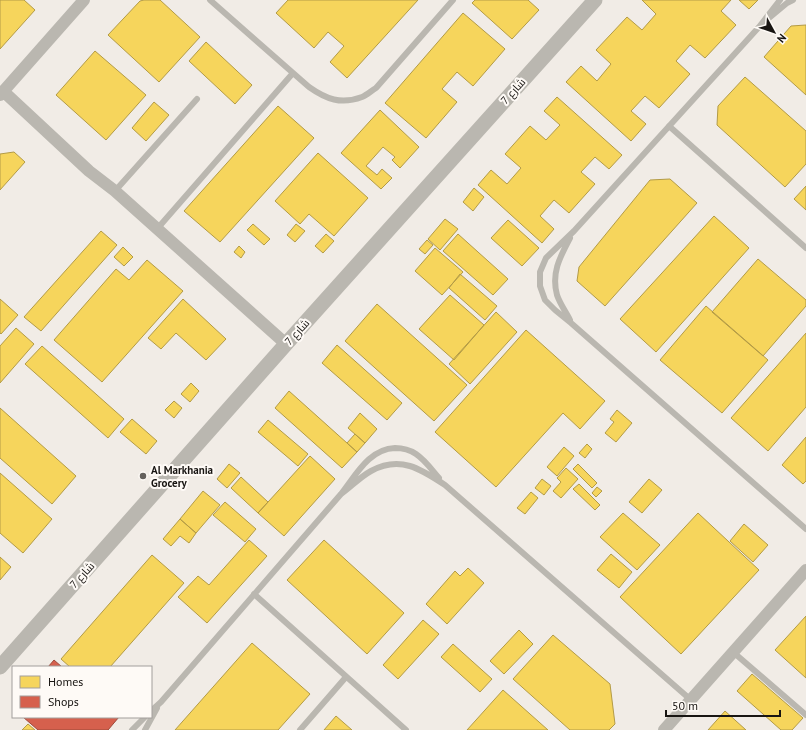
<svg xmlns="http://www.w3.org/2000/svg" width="806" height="730" font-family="'PT Sans',Cairo,sans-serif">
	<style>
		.homes { fill: #f6d55c; stroke: #b39b46 }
		.shops { fill: #d6604d; stroke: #9d4a3b }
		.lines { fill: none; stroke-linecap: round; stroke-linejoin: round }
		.service { stroke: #bab7b0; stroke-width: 6 }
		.minor { stroke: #bab7b0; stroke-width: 12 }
		.tertiary { stroke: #bab7b0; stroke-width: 15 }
		.poi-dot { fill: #64605c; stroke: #fefaf6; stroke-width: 1.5 }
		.labels { text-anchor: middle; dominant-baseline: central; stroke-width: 4; stroke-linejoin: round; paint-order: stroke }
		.street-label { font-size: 11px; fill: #181512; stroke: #fefaf6 }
		.poi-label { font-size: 11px; font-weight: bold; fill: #181512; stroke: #fefaf6; text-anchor: start }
	</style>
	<rect width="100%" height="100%" fill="#f1ece6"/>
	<path class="homes" d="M 0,0 L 24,0 L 35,10 L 0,49 Z
		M 144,0 L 160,0 L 200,37 L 159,82 L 108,35 L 140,1 Z
		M 288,0 L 418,0 L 347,78 L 330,62 L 344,46 L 328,32 L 314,48 L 276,13 Z
		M 475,0 L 528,0 L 539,10 L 512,39 L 472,3 Z
		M 642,0 L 731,0 L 721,11 L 736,25 L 705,58 L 690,45 L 676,61 L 690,74 L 659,108 L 645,96 L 631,111 L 646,124 L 631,141 L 566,82 L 581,66 L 597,81 L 611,64 L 596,50 L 627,17 L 642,30 L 656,14 Z
		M 739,0 L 758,0 L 749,9 Z
		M 463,13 L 505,49 L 473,86 L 457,72 L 442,89 L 457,102 L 426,138 L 385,103 Z
		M 806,25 L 806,95 L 764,57 L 791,26 Z
		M 206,42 L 252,85 L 235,104 L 189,61 Z
		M 95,51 L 146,95 L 106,140 L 56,95 Z
		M 745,77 L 806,131 L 806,164 L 785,187 L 717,125 L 718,106 Z
		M 557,97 L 622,155 L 609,169 L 595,157 L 581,172 L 595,184 L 569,213 L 554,200 L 540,216 L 554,229 L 542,243 L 478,185 L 491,170 L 507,184 L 521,168 L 505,154 L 530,126 L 546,140 L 560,125 L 544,111 Z
		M 154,102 L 169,115 L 146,141 L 132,128 Z
		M 278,106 L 314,138 L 220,242 L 184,211 Z
		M 380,110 L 419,147 L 400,168 L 392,160 L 395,157 L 383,147 L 366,166 L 377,175 L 382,169 L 392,178 L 381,189 L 341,153 Z
		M 14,152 L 25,162 L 0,190 L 0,154 Z
		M 318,153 L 368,198 L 334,236 L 309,214 L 300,224 L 275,201 Z
		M 670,179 L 697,203 L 605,306 L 577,281 L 579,267 L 650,180 Z
		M 806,186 L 806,210 L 794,199 Z
		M 474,188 L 484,197 L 473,211 L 463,202 Z
		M 714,216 L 749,248 L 656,352 L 620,319 Z
		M 445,219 L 458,229 L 440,250 L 428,239 Z
		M 508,220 L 539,248 L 522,266 L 491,238 Z
		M 253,224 L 270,239 L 264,245 L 247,230 Z
		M 296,224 L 305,231 L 295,242 L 287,235 Z
		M 101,231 L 117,245 L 41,331 L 24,317 Z
		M 326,234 L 334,241 L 323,253 L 315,246 Z
		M 458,234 L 508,279 L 493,295 L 443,251 Z
		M 427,240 L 433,245 L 425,254 L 419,249 Z
		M 239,246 L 245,252 L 241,258 L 234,252 Z
		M 123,247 L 133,257 L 124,266 L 114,257 Z
		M 435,248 L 463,272 L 442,295 L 415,271 Z
		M 758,259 L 806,300 L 806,306 L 763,356 L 712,312 Z
		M 147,260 L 183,291 L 102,382 L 54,340 L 116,269 L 129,280 Z
		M 460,274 L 497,306 L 485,320 L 449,288 Z
		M 450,295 L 484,325 L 454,360 L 419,329 Z
		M 0,299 L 18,315 L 1,334 L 0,333 Z
		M 183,299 L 226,339 L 206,360 L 176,333 L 161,349 L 148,338 Z
		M 377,304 L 467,385 L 434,421 L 345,341 Z
		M 706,306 L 768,360 L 722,413 L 660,360 Z
		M 496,312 L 517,332 L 470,384 L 449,364 Z
		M 16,328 L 34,344 L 0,383 L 0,346 Z
		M 526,330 L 605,401 L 580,429 L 563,413 L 496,487 L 435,432 Z
		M 806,333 L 806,407 L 768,451 L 731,418 Z
		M 337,345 L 402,403 L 387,420 L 322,363 Z
		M 42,346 L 124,419 L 108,438 L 25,364 Z
		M 191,383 L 199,391 L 190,402 L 181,394 Z
		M 289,391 L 357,452 L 342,468 L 275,408 Z
		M 174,401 L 182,408 L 174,418 L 165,410 Z
		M 0,408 L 76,476 L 52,504 L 0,458 Z
		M 617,410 L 632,423 L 616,442 L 605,433 L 614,422 L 610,419 Z
		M 360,413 L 377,429 L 365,443 L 348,428 Z
		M 132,419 L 157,441 L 146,454 L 120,432 Z
		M 268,420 L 308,454 L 298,466 L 258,432 Z
		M 355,434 L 365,443 L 357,452 L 347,443 Z
		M 806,437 L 806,481 L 803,484 L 782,465 Z
		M 587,444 L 592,449 L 585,458 L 579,453 Z
		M 564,447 L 574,456 L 557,476 L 547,467 Z
		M 310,456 L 335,479 L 284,536 L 258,513 Z
		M 229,464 L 240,473 L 227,488 L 217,479 Z
		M 578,464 L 597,483 L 592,488 L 573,469 Z
		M 566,468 L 578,479 L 561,498 L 553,491 L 561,482 L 557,478 Z
		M 0,473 L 52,519 L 23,553 L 0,533 Z
		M 241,477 L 268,502 L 258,513 L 231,488 Z
		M 542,479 L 551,486 L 544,495 L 535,488 Z
		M 649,479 L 662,490 L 642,513 L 629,502 Z
		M 579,484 L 600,505 L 595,510 L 573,489 Z
		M 597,487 L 602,491 L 596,497 L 592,493 Z
		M 203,491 L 220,505 L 196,533 L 180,519 Z
		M 531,492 L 538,498 L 525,514 L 517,508 Z
		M 225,502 L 256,529 L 245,542 L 213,515 Z
		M 623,513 L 660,545 L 637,570 L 600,537 Z
		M 698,513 L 759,570 L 681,654 L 620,597 Z
		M 180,519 L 196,533 L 189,543 L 180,536 L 171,546 L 163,539 Z
		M 744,524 L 768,545 L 753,562 L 730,541 Z
		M 249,540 L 267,556 L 207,623 L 178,597 L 198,576 L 209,585 Z
		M 324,540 L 404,613 L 367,654 L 287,580 Z
		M 611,554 L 632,572 L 619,588 L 597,570 Z
		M 152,555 L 184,583 L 110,667 L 70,667 L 61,659 Z
		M 0,557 L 11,567 L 0,580 Z
		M 468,568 L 484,583 L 447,624 L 426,604 L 455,571 L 460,576 Z
		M 806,616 L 806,678 L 775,650 Z
		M 423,620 L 439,634 L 398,679 L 383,665 Z
		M 519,630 L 533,644 L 504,674 L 490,661 Z
		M 553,635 L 610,684 L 615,724 L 609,730 L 570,730 L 513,679 Z
		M 252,643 L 310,694 L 278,730 L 175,730 Z
		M 453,644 L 492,679 L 480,692 L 441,657 Z
		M 752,674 L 803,718 L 792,730 L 781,730 L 737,691 Z
		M 503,690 L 548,730 L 467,730 Z
		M 725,711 L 746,730 L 708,730 Z
		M 336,716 L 352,730 L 324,730 Z
		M 28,724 L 35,730 L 22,730 Z"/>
	<path class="shops" d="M 54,660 L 62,667 L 48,667 Z
		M 23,717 L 119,717 L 108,730 L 38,730 Z"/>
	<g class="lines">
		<path class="service" d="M 210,0 L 309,87 C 326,99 341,105 362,97 C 367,95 371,91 376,88 L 453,0
			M 780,0 L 759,27 L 574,231 L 546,258 L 540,272 L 540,286 L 545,300 L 555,310 L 571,323 L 806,529
			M 769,18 L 787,3 L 793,0
			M 669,126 L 806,248
			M 115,191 L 197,99
			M 157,229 L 293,73
			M 570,320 C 566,312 560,304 557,295 C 551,273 560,257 570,238
			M 341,494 C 351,487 360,477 371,471 C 400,455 421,469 445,485 L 691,700
			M 254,594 L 406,730
			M 733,652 L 806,715
			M 151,711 L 161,702 L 341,494 C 356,475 369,449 395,448 C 402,448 410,450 416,454 C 425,460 432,470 439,478
			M 132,730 L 145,717
			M 145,730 L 157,708
			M 300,730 L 346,677"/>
		<path class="minor" d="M 3,91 L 89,171 L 115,191 L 286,344
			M 0,95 L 84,0
			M 664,730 L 806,570"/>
		<path class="tertiary" d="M 0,667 L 286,344 L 595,0"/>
	</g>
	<circle class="poi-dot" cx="143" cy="476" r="4"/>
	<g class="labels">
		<g class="street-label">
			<text transform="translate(513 91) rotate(-48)">شارع 7</text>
			<text transform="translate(297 332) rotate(-48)">شارع 7</text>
			<text transform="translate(82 575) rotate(-48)">شارع 7</text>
		</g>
		<g class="poi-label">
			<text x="151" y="470">Al Markhania<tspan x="151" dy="13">Grocery</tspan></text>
		</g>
	</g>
	<rect x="12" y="666" width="140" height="52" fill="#fefaf6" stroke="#a29e9b"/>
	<rect x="20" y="676" width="20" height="12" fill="#f6d55c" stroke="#a29e9b"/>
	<text x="48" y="686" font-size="12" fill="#181512">Homes</text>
	<rect x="20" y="696" width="20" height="12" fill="#d6604d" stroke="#a29e9b"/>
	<text x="48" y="706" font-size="12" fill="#181512">Shops</text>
	<g transform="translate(774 32) rotate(130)" stroke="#fefaf6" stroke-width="3" paint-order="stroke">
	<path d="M0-3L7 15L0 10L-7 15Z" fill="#181512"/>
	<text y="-6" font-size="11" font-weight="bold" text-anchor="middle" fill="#181512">N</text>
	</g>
	<path d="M666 710v6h114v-6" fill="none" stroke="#181512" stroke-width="2"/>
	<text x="672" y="710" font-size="12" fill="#181512" stroke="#fefaf6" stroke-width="3" paint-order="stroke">50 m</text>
</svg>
